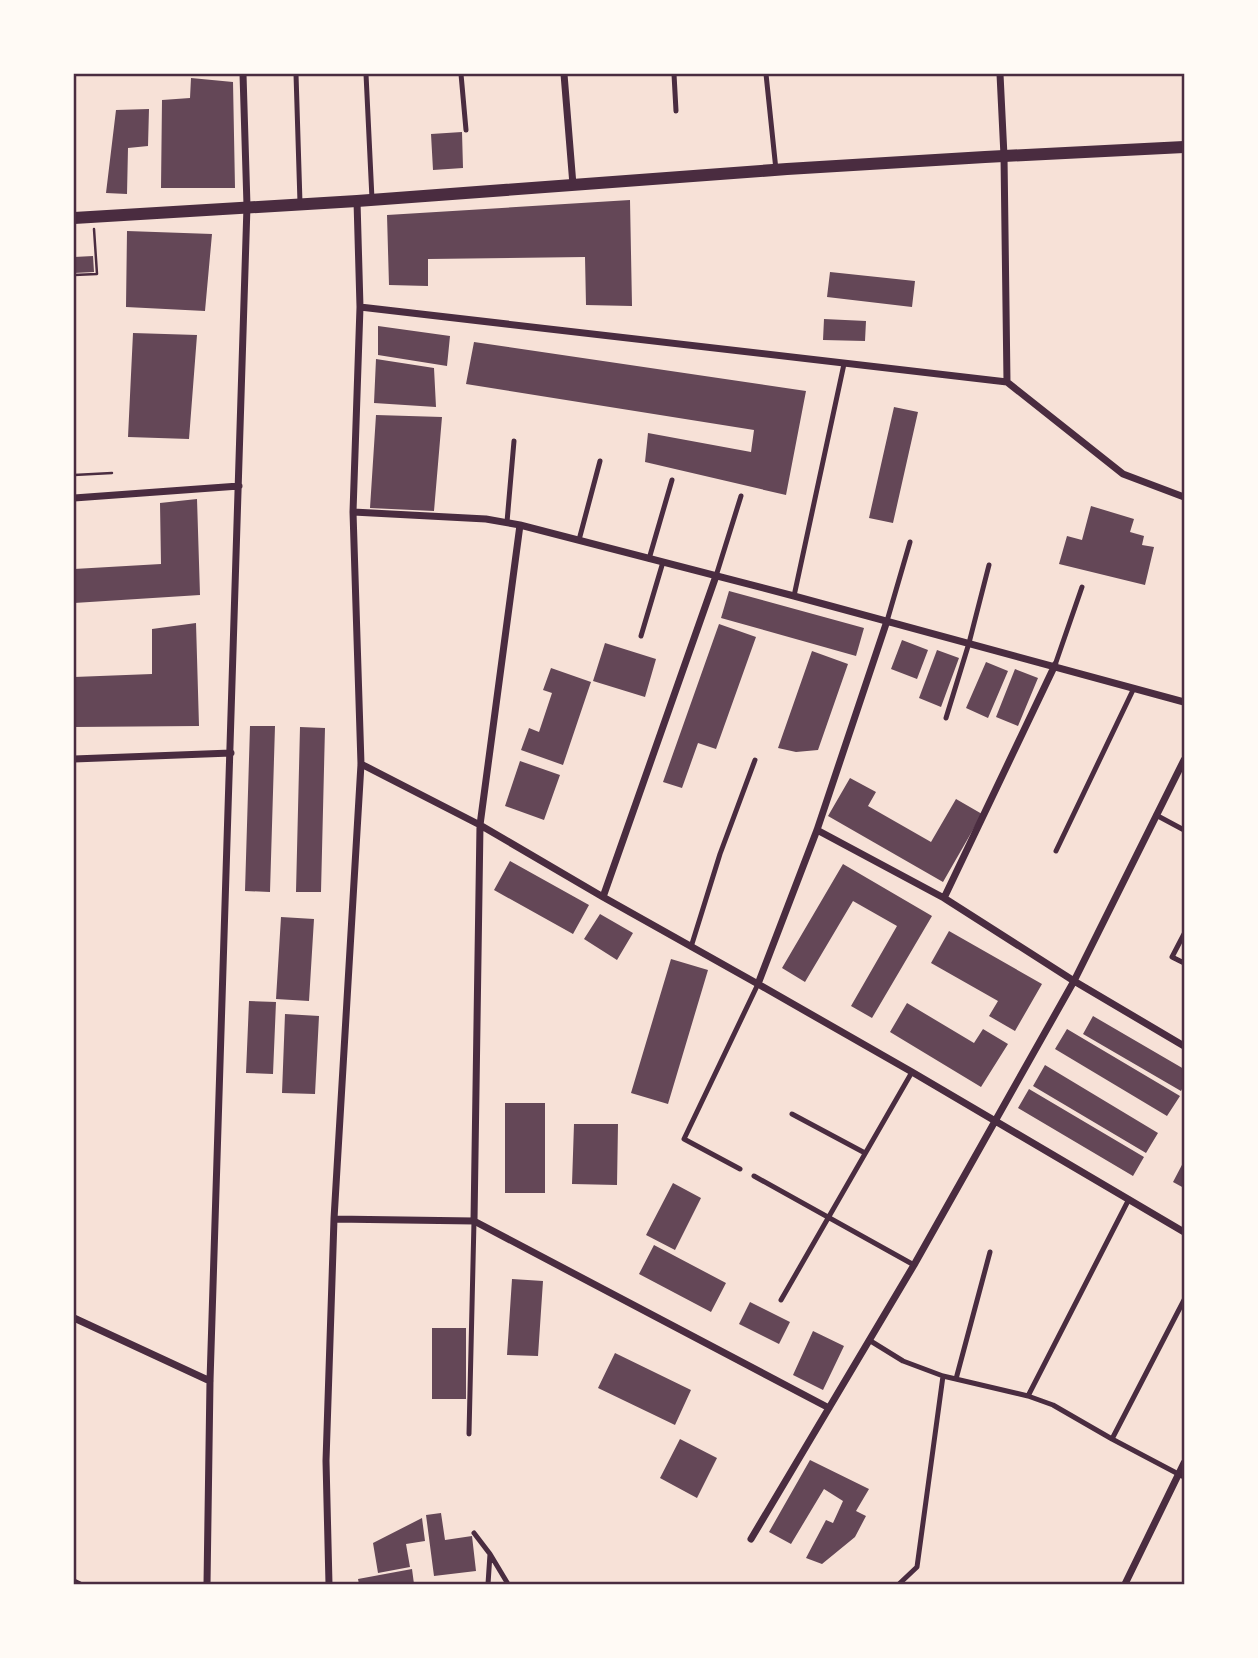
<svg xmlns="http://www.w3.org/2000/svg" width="1258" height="1658" font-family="Rubik,sans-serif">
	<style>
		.building { fill: #644757 }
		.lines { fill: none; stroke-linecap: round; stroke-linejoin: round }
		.path { stroke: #4a2c40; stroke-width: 2.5 }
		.service { stroke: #4a2c40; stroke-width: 5 }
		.minor { stroke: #4a2c40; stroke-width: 7 }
		.tertiary { stroke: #4a2c40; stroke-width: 12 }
		.neatline { fill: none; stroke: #4a2c40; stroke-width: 2.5 }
	</style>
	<rect width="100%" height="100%" fill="#f7e1d7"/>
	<path class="building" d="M 191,78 L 233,82 L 235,188 L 161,188 L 162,100 L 190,98 Z
		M 149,109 L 148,146 L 128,148 L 127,194 L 106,193 L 116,110 Z
		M 462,132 L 463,168 L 433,170 L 431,134 Z
		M 630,200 L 632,306 L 586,305 L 585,257 L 428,259 L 428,286 L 389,285 L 387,215 Z
		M 127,231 L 212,234 L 205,311 L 126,307 Z
		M 93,256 L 94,272 L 74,273 L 74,257 Z
		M 830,272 L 915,281 L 912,307 L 827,297 Z
		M 824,319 L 866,321 L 865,341 L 823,340 Z
		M 378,326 L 450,336 L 447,366 L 378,355 Z
		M 133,333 L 197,335 L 189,439 L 128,437 Z
		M 474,342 L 806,391 L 786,495 L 645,462 L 648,433 L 751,452 L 754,430 L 466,384 Z
		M 376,359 L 434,368 L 436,407 L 374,403 Z
		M 894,407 L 918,412 L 893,523 L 869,518 Z
		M 376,415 L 442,417 L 434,511 L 370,508 Z
		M 197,499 L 200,595 L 74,603 L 74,569 L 161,564 L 160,503 Z
		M 1091,506 L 1134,519 L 1130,532 L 1144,536 L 1142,545 L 1154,547 L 1145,585 L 1059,564 L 1067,536 L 1082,540 Z
		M 729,591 L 864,628 L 856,656 L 721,618 Z
		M 196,623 L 199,726 L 74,727 L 74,677 L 152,674 L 152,629 Z
		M 719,624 L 756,637 L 716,749 L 698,743 L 682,788 L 663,782 Z
		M 902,640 L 928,650 L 917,679 L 891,669 Z
		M 605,643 L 656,659 L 645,697 L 593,681 Z
		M 937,650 L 959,658 L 941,707 L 919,698 Z
		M 812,651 L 848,664 L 818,750 L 796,752 L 778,748 Z
		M 986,662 L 1008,671 L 988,718 L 966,708 Z
		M 551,668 L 591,682 L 563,765 L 521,750 L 529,728 L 539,732 L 552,693 L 543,690 Z
		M 1015,669 L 1038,678 L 1018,726 L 996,717 Z
		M 250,726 L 275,726 L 270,892 L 245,891 Z
		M 300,727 L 325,728 L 321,892 L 296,892 Z
		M 520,761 L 560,775 L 544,820 L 505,806 Z
		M 850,778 L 876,792 L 868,806 L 931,842 L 956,799 L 982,814 L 943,882 L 828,816 Z
		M 510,861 L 589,905 L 573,934 L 494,890 Z
		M 843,864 L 932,916 L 872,1018 L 851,1006 L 897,926 L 853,901 L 805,982 L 782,968 Z
		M 600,914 L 633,933 L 617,960 L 584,939 Z
		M 281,917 L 314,919 L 309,1001 L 276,999 Z
		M 949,931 L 1042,984 L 1015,1031 L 989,1016 L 998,1001 L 931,963 Z
		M 671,959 L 708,970 L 668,1104 L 631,1093 Z
		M 249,1001 L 276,1002 L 273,1074 L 246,1073 Z
		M 907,1003 L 974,1043 L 983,1029 L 1008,1044 L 981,1087 L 890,1032 Z
		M 285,1014 L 319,1016 L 315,1094 L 282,1093 Z
		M 1093,1016 L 1184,1069 L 1184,1085 L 1181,1091 L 1083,1034 Z
		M 1067,1029 L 1180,1096 L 1167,1116 L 1055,1049 Z
		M 1045,1065 L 1158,1133 L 1146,1153 L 1033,1086 Z
		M 1029,1089 L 1144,1157 L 1133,1176 L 1018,1108 Z
		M 505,1103 L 545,1103 L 545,1193 L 505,1193 Z
		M 574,1124 L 618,1124 L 617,1185 L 572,1184 Z
		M 1184,1161 L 1184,1188 L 1173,1182 Z
		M 673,1183 L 701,1198 L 675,1250 L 646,1235 Z
		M 654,1245 L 726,1283 L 711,1312 L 639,1274 Z
		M 512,1279 L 543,1281 L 538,1356 L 507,1355 Z
		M 750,1302 L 790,1322 L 779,1344 L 739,1324 Z
		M 432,1328 L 466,1328 L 466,1399 L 432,1399 Z
		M 813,1331 L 844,1346 L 823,1390 L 793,1375 Z
		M 615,1353 L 691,1390 L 675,1425 L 598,1388 Z
		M 680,1439 L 717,1458 L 697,1498 L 660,1478 Z
		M 810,1460 L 869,1489 L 856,1511 L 866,1516 L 855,1537 L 822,1564 L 806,1558 L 826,1520 L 833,1523 L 843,1501 L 824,1489 L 791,1544 L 769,1532 Z
		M 441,1513 L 445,1540 L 472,1536 L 476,1571 L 434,1576 L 426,1515 Z
		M 422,1518 L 425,1541 L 406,1544 L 410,1567 L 378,1573 L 373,1543 Z
		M 412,1569 L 414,1584 L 359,1584 L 358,1579 Z"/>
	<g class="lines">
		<path class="path" d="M 74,275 L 97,274 L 94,229
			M 74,475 L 112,473"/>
		<path class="service" d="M 296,74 L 300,203
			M 366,74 L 372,199
			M 461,74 L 466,130
			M 674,74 L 676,111
			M 766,74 L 776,170
			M 507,522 L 514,441
			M 579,540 L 600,461
			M 649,559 L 672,480
			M 716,576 L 741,496
			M 794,596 L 844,364
			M 887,621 L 910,542
			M 641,636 L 663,562
			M 1055,665 L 1082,587
			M 946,718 L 969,643 L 989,565
			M 1156,815 L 1184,830
			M 1056,851 L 1134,688
			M 1184,934 L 1172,957 L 1184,963
			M 691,947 L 720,854 L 755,760
			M 792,1114 L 865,1153
			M 740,1169 L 684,1139 L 758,984
			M 754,1176 L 914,1265
			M 781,1300 L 912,1072
			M 869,1340 L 903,1361 L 943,1376 L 1028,1396 L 1053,1405 L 1112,1439 L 1184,1477
			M 956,1379 L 990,1252
			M 1028,1396 L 1129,1199
			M 469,1434 L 474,1221
			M 1112,1439 L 1184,1300
			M 474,1533 L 490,1554 L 488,1584
			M 490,1554 L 508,1584
			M 74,1581 L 80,1584
			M 899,1584 L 917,1567 L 943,1376"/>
		<path class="minor" d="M 564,74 L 573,185
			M 1000,74 L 1004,156 L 1007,382
			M 360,307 L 1007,382 L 1123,474 L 1184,497
			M 74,498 L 239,486
			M 353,512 L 486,519 L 520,525 L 794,596 L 1184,702
			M 74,759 L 231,753
			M 361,764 L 480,825 L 603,897 L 758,984 L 912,1072 L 1184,1232
			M 817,830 L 944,898 L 1074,981 L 1184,1046
			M 603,897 L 716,576
			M 944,898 L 1055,665
			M 758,984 L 817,830 L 887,621
			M 334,1219 L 474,1221 L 480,825 L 520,525
			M 474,1221 L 829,1408
			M 74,1318 L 210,1381
			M 751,1539 L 914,1265 L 1074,981 L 1184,760
			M 207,1584 L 210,1381 L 247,206 L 243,74
			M 329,1584 L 326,1461 L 334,1219 L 361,764 L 353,512 L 360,307 L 357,201
			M 1125,1584 L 1184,1463"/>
		<path class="tertiary" d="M 74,218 L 357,201 L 787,169 L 985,157 L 1184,147"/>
	</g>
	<rect width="1258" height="1658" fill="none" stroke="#fffaf5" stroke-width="150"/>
	<rect x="75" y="75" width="1108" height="1508" class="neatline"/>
</svg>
